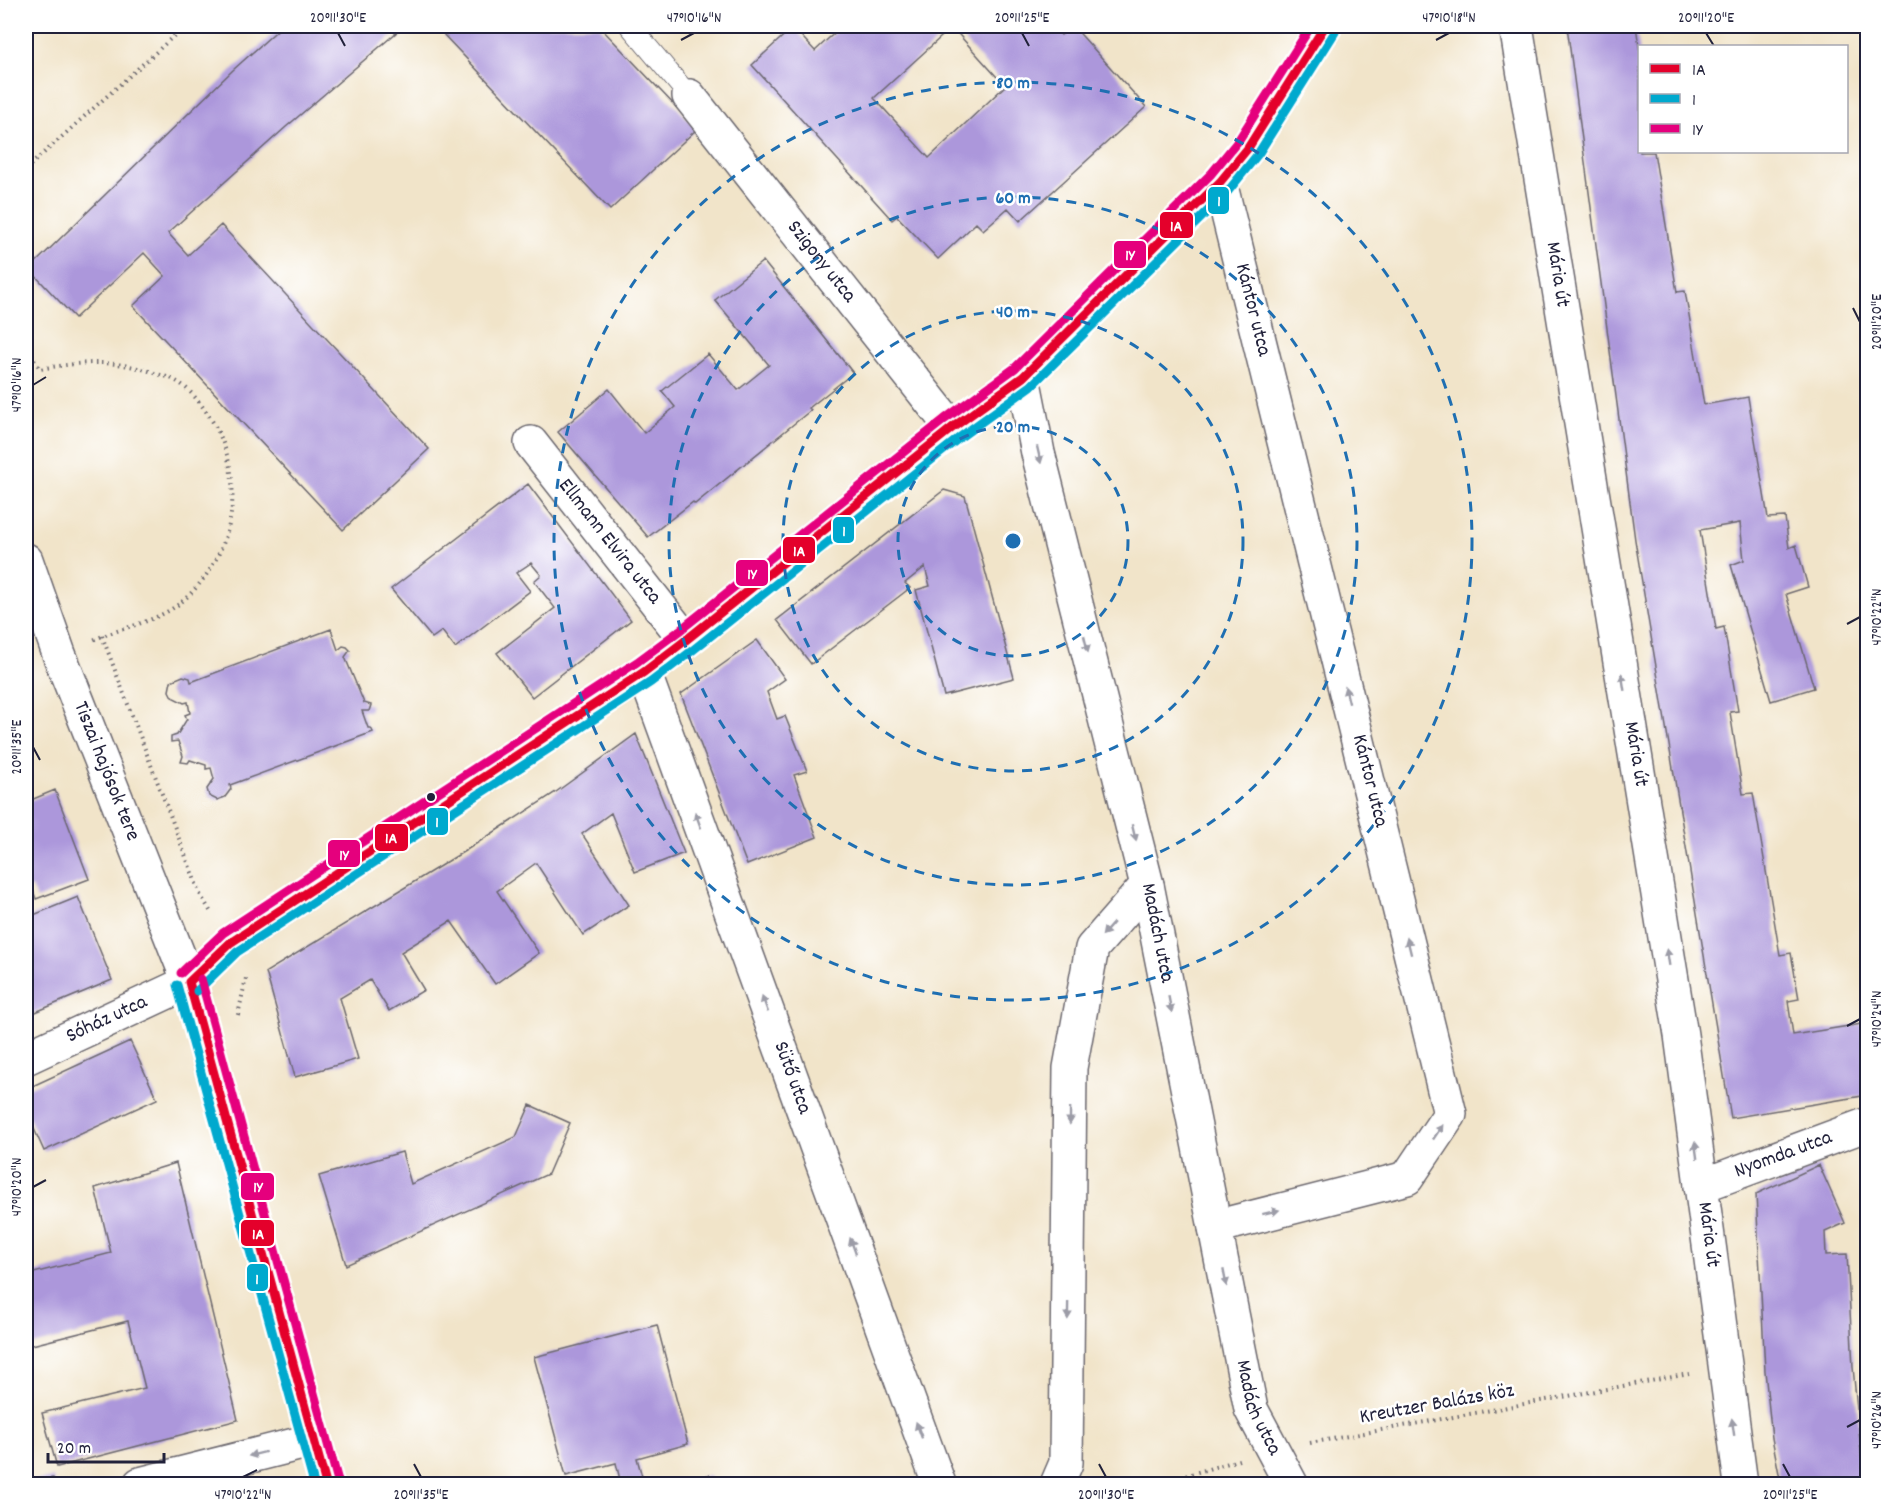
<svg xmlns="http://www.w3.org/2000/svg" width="1893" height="1510" font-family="Dekko,sans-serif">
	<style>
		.building { fill: #ac97db; fill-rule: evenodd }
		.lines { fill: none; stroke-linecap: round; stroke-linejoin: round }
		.lane-casing { stroke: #6a666d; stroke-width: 22 }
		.street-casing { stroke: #6a666d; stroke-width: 36 }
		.secondary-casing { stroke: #6a666d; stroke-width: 36 }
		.path { stroke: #6a666d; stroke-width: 4; stroke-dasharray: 1.5 4.5; stroke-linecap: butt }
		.lane { stroke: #fff; stroke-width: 20 }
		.street { stroke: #fff; stroke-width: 33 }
		.secondary { stroke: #fff; stroke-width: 33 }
		.bus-1-casing { stroke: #fff; stroke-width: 14 }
		.bus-2-casing { stroke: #fff; stroke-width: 14 }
		.bus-3-casing { stroke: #fff; stroke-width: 14 }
		.bus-1 { stroke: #e4002b; stroke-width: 9 }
		.bus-2 { stroke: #00a9ce; stroke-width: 9 }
		.bus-3 { stroke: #e5007d; stroke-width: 9 }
		.oneway { fill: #9c9ca7 }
		.ticks { fill: none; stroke: #22223b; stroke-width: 2 }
		.ring { fill: none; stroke: #1f6fb2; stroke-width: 3; stroke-dasharray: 10 8 }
		.bus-dot { fill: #22223b; stroke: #fff; stroke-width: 2 }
		.labels { text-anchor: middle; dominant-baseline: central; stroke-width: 5; stroke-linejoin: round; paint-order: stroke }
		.street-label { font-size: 21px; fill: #22223b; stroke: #fff }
		.centre { fill: #1f6fb2; stroke: #fff; stroke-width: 3 }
		.ring-label { font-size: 18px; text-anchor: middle; font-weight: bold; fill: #1f6fb2; stroke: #fff; stroke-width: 5; stroke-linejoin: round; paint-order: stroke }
		.line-badge { stroke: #fff; stroke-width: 2 }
		.badge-label { font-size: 16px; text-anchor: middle; font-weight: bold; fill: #fff }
		.neatline { fill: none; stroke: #22223b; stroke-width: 2 }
		.ticks-label { font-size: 15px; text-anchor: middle; fill: #22223b }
	</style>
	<rect width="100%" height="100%" fill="#fff"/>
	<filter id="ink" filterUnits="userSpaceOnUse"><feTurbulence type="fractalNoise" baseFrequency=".0167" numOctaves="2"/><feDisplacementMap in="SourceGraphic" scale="12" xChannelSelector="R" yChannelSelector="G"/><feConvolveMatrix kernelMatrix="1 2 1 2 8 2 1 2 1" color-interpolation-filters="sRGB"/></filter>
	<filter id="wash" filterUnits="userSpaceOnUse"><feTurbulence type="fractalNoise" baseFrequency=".008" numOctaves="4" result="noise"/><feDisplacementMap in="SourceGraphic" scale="24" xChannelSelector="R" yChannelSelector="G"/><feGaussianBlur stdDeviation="1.35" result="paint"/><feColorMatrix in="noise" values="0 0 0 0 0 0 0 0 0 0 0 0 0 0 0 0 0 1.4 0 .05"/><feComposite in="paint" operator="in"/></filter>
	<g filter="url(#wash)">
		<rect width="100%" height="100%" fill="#f1e4c9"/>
		<g id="blocks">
			<path class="building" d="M 282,26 L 404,26 L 286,127 L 168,233 L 188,255 L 221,225 L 429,449 L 343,530 L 133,306 L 165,276 L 144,253 L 75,318 L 29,269 L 233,70 Z
				M 454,26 L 599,26 L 697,129 L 610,210 L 444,35 Z
				M 842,26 L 1053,26 L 1061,35 L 1073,26 L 1146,107 L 1020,221 L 1008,208 L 983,230 L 976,223 L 938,259 L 897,216 L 892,220 L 752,65 L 793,27 L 815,51 ZM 952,27 L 1005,86 L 929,158 L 874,98 Z
				M 1567,26 L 1636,26 L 1640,53 L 1640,152 L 1654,152 L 1677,292 L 1685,291 L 1704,405 L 1748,397 L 1768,518 L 1785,517 L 1789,548 L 1796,545 L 1808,587 L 1786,594 L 1814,688 L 1771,701 L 1731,565 L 1744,560 L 1740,523 L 1700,530 L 1716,629 L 1724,627 L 1738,711 L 1730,712 L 1743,794 L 1753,793 L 1780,955 L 1791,953 L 1799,999 L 1788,1001 L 1793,1035 L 1868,1023 L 1868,1095 L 1731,1118 L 1635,540 Z
				M 763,261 L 853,373 L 809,408 L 811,410 L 695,504 L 693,502 L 648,537 L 558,432 L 609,389 L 644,433 L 675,407 L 662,391 L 708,354 L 738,390 L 769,365 L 715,300 Z
				M 528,484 L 631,620 L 532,697 L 497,653 L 555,608 L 534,581 L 541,575 L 531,563 L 516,573 L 530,591 L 455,648 L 442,631 L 432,638 L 391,589 Z
				M 944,490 L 965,496 L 1014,678 L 944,696 L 916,590 L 930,586 L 925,567 L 905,583 L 910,588 L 811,664 L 777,620 Z
				M 331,629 L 338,650 L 343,646 L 347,647 L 350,650 L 345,657 L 364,703 L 371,705 L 369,711 L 362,711 L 368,728 L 371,728 L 373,732 L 230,785 L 231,789 L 225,797 L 217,800 L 209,796 L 207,789 L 214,779 L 211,768 L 206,769 L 206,765 L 190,760 L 188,763 L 181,762 L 183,756 L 178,741 L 171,742 L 171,737 L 177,735 L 187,719 L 185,715 L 190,713 L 188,702 L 184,703 L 172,697 L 169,691 L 171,681 L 183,676 L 190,678 L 191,682 Z
				M 757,640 L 785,679 L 767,692 L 777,719 L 785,716 L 807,771 L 794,775 L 817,837 L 747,865 L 681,694 Z
				M 636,734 L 684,853 L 635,872 L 611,813 L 582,834 L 629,905 L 583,935 L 536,863 L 497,891 L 539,953 L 495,984 L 451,921 L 401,952 L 424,990 L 389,1011 L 370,980 L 340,998 L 358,1059 L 295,1077 L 266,972 L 468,849 L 556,792 Z
				M 26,761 L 32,778 L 26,781 Z
				M 55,790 L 89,879 L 36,899 L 32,887 L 26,890 L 26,802 Z
				M 78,897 L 112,980 L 26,1016 L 26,918 Z
				M 130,1041 L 157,1099 L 44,1151 L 26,1111 L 26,1089 Z
				M 530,1105 L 570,1123 L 548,1174 L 346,1265 L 319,1176 L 402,1152 L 411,1184 L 516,1137 Z
				M 176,1163 L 238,1420 L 57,1467 L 42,1413 L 145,1388 L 128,1321 L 28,1346 L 26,1335 L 26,1275 L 111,1253 L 95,1188 Z
				M 1819,1165 L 1845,1223 L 1825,1232 L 1826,1255 L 1847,1254 L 1853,1367 L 1864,1484 L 1781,1484 L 1772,1438 L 1765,1371 L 1756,1194 Z
				M 657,1325 L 688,1444 L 637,1458 L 644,1484 L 621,1484 L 616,1463 L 566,1476 L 534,1357 Z
				M 709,1475 L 711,1484 L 675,1484 Z
				M 53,1478 L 54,1484 L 26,1484 L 26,1482 Z"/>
		</g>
	</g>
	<g filter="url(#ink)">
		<use href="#blocks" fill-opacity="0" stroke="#6a666d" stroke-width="1.5"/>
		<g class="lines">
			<defs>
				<path id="lane" d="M 630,26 L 689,96"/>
				<g id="street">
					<path id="s1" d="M 1516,26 L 1681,1035 L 1741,1484"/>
					<path id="s2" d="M 689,96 L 952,428"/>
					<path id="s3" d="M 1023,377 L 1038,453 L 1147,885 L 1251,1409 L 1291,1484"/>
					<path id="s4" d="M 531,443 L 686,640"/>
					<path id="s5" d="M 26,560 L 59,654 L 189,982 L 26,1058"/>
					<path id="s6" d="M 644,672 L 939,1484"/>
					<path id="s7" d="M 1701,1186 L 1868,1124"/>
					<path d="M 1215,1227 L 1407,1178 L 1450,1114 L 1220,182"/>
					<path d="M 140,1484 L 314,1440"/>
					<path d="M 1057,1484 L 1066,1463 L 1070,1068 L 1092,948 L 1147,885"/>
				</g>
				<path id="secondary" d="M 326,1484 L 189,982 L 230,943 L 644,672 L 686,640 L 952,428 L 1023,377 L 1220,182 L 1248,148 L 1325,26"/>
			</defs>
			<use href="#lane" class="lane-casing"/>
			<use href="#street" class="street-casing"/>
			<use href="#secondary" class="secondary-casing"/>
			<path class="path" d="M 26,169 L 185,26
				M 26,344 L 40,369 C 80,362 113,359 152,372 C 159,375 167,376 174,380 C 189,387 202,405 211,419 C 247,477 237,550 187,597 C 161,622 125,626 93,640
				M 102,636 L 200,894 L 212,914
				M 238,1015 L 246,978
				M 1310,1443 L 1689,1374
				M 1157,1484 L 1239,1460"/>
			<use href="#lane" class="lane"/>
			<use href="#street" class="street"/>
			<use href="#secondary" class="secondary"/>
			<defs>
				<path id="bus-1" d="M 189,982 L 230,943 L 644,672 L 686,640 L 952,428 L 1023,377 L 1220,182 L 1248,148 L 1325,26
					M 189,982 L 326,1484"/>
				<path id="bus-2" d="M 177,985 L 314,1484
					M 197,991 L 237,952 L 651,682 L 693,650 L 959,438 L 1031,386 L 1229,190 L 1258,154 L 1335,32"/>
				<path id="bus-3" d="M 181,973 L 223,933 L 637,662 L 679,631 L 945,419 L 1015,368 L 1211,174 L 1238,141 L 1311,26
					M 201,979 L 338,1481"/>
			</defs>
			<use href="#bus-1" class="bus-1-casing"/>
			<use href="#bus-2" class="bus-2-casing"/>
			<use href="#bus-3" class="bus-3-casing"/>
			<use href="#bus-1" class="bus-1"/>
			<use href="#bus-2" class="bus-2"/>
			<use href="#bus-3" class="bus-3"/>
		</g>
		<defs><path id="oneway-solid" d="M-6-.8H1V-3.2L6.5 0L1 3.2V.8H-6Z" transform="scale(1.5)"/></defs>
		<g class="oneway">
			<use href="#oneway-solid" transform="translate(1039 455) rotate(77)"/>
			<use href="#oneway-solid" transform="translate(1086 644) rotate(76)"/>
			<use href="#oneway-solid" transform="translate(1623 682) rotate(-99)"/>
			<use href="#oneway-solid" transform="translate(1347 695) rotate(-104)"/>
			<use href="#oneway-solid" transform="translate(698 820) rotate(-110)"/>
			<use href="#oneway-solid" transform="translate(1134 833) rotate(76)"/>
			<use href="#oneway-solid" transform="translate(1108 929) rotate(131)"/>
			<use href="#oneway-solid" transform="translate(1409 946) rotate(-104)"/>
			<use href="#oneway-solid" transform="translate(1668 957) rotate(-99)"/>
			<use href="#oneway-solid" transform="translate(765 1004) rotate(-110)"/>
			<use href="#oneway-solid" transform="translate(1170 1004) rotate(79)"/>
			<use href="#oneway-solid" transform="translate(1070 1116) rotate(91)"/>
			<use href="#oneway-solid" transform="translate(1438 1132) rotate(-56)"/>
			<use href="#oneway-solid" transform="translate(1696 1150) rotate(-98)"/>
			<use href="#oneway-solid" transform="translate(1271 1212) rotate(-14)"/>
			<use href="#oneway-solid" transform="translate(853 1246) rotate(-110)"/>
			<use href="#oneway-solid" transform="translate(1225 1278) rotate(79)"/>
			<use href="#oneway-solid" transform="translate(1068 1311) rotate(91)"/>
			<use href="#oneway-solid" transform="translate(1733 1427) rotate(-98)"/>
			<use href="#oneway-solid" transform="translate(919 1430) rotate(-110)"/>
			<use href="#oneway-solid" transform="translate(257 1454) rotate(166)"/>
		</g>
	</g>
	<path class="ticks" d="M 338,33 L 345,46M 1022,33 L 1029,46M 1706,33 L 1714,46M 681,40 L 694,33M 1436,40 L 1449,33M 1853,308 L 1860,322M 33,385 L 46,377M 1847,624 L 1860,617M 33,747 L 40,760M 1847,1026 L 1860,1019M 33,1187 L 46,1180M 1847,1427 L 1860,1420M 414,1464 L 421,1477M 1099,1464 L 1106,1477M 1783,1464 L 1790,1477M 243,1477 L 257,1470"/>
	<g class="ring">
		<circle cx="1013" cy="541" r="115"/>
		<circle cx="1013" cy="541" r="230"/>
		<circle cx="1013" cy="541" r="344"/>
		<circle cx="1013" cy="541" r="459"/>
	</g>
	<circle class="bus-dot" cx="431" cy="797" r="5"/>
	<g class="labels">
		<g class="street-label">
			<text stroke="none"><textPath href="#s2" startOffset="212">Szigony utca</textPath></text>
			<text stroke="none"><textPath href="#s1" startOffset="252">Mária út</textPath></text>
			<text transform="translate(1252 310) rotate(76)">Kántor utca</text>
			<text stroke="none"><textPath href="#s4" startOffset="126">Ellmann Elvira utca</textPath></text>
			<text stroke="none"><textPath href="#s1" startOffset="738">Mária út</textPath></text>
			<text stroke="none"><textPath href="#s5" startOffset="226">Tiszai hajósok tere</textPath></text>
			<text transform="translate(1369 781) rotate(76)">Kántor utca</text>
			<text stroke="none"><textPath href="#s3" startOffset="572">Madách utca</textPath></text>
			<text transform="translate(107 1020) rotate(-25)">Sóház utca</text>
			<text stroke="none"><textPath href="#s6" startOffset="432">Sütő utca</textPath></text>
			<text stroke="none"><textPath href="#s7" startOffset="88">Nyomda utca</textPath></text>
			<text stroke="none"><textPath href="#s1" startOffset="1224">Mária út</textPath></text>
			<text transform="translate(1437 1405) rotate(-10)">Kreutzer Balázs köz</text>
			<text stroke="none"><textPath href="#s3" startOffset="1058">Madách utca</textPath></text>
		</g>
	</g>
	<circle cx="1013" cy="541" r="9" class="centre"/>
	<g class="ring-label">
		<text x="1013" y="88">80 m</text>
		<text x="1013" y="203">60 m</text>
		<text x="1013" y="317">40 m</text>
		<text x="1013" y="432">20 m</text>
	</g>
	<g class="line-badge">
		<rect x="1207" y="186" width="23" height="29" rx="6" fill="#00a9ce"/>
		<rect x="1159" y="211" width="35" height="28" rx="6" fill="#e4002b"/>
		<rect x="1113" y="240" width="34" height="29" rx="6" fill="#e5007d"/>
		<rect x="832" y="516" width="23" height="28" rx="6" fill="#00a9ce"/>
		<rect x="782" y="536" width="34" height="28" rx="6" fill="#e4002b"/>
		<rect x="735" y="559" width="34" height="28" rx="6" fill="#e5007d"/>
		<rect x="426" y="807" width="23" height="29" rx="6" fill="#00a9ce"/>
		<rect x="374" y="823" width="35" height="29" rx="6" fill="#e4002b"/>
		<rect x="327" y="839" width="34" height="29" rx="6" fill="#e5007d"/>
		<rect x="240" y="1172" width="35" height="29" rx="6" fill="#e5007d"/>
		<rect x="240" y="1219" width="35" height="28" rx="6" fill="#e4002b"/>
		<rect x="246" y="1263" width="23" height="29" rx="6" fill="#00a9ce"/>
	</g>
	<g class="badge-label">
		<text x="1219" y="206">1</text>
		<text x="1176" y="231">1A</text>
		<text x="1130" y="260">1Y</text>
		<text x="844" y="536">1</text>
		<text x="799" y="556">1A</text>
		<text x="752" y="579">1Y</text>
		<text x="437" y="827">1</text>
		<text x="391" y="843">1A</text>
		<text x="344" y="860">1Y</text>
		<text x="258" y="1192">1Y</text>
		<text x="258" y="1239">1A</text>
		<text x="257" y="1284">1</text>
	</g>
	<rect width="1893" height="1510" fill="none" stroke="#fff" stroke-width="66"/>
	<rect x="1638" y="45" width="210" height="108" fill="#ffffff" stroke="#a7a7b1" stroke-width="1.5"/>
	<rect x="1650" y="64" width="30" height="9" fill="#e4002b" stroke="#a7a7b1" stroke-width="1.5"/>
	<text x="1692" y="75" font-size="18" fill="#22223b">1A</text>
	<rect x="1650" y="94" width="30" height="9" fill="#00a9ce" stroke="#a7a7b1" stroke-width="1.5"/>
	<text x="1692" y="105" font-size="18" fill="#22223b">1</text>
	<rect x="1650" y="124" width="30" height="9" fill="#e5007d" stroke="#a7a7b1" stroke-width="1.5"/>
	<text x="1692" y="135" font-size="18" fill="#22223b">1Y</text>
	<path d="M48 1453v9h116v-9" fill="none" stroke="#22223b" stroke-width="3"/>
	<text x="57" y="1453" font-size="18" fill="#22223b" stroke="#ffffff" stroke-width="4.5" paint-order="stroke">20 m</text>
	<rect x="33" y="33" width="1827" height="1444" class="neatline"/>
	<g class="ticks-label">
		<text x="338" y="22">20°11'30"E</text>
		<text x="694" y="22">47°10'16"N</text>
		<text x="1022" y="22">20°11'25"E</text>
		<text x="1449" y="22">47°10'18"N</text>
		<text x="1706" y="22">20°11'20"E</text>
		<text transform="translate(1876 322) rotate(-90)" y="5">20°11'20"E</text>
		<text transform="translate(16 385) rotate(-90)" y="5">47°10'16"N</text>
		<text transform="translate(1876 617) rotate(-90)" y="5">47°10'22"N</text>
		<text transform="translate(16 747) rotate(-90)" y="5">20°11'35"E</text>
		<text transform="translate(1876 1019) rotate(-90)" y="5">47°10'24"N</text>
		<text transform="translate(16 1187) rotate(-90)" y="5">47°10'20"N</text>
		<text transform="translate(1876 1420) rotate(-90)" y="5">47°10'26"N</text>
		<text x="243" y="1499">47°10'22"N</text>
		<text x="421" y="1499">20°11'35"E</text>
		<text x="1106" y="1499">20°11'30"E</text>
		<text x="1790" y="1499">20°11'25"E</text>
	</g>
</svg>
